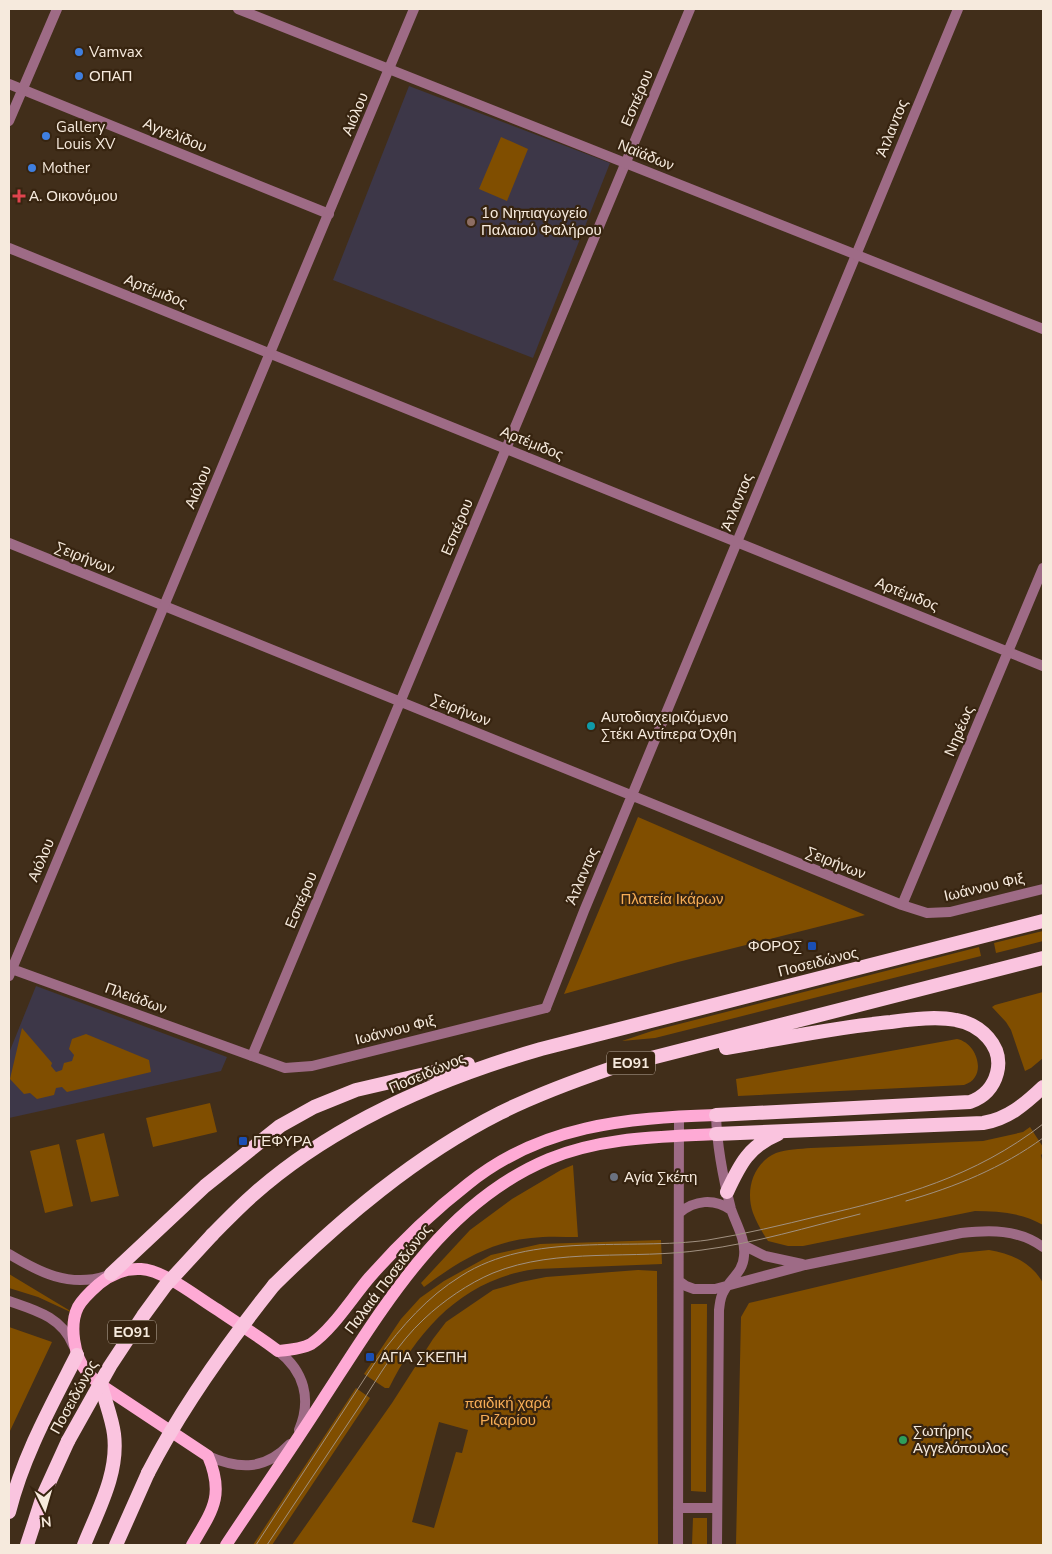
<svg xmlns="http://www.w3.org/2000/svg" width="1052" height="1554" font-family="'Nunito Sans',sans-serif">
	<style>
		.industrial { fill: #3d3748 }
		.green { fill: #804e00; fill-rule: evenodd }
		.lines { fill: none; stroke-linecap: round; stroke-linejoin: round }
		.minor { stroke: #9e6b86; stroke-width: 10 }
		.tertiary { stroke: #9e6b86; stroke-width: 10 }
		.primary { stroke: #feaad5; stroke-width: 12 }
		.trunk { stroke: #fac4df; stroke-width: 14 }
		.tram { stroke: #a19181; stroke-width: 1 }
		.trunk-bridge { stroke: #fac4df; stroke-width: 14 }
		.shop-dot { fill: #3f7fe0; stroke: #372410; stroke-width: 2 }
		.health-dot { fill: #e0444e; stroke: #372410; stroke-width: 2 }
		.education-dot { fill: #8d6e63; stroke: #372410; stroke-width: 2 }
		.culture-dot { fill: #0f9aa8; stroke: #372410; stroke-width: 2 }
		.transit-dot { fill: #1a4fb4; stroke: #372410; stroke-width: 2 }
		.worship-dot { fill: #6b7280; stroke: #372410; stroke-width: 2 }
		.leisure-dot { fill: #2e9e5b; stroke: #372410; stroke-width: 2 }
		.labels { text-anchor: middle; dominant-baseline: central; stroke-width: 4.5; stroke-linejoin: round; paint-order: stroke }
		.shield { fill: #372410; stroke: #bdafa0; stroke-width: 1 }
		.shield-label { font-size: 14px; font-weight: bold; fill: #f6eadd }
		.poi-label { font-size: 15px; fill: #f6eadd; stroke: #372410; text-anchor: start }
		.street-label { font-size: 15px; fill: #f6eadd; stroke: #372410 }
		.park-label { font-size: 15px; fill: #f7ad56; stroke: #372410 }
	</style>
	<rect width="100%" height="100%" fill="#412e1a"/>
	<path class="industrial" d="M 409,86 L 610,163 L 533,358 L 333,280 Z
		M 36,986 L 227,1057 L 221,1071 L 9,1118 L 9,1053 Z"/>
	<path class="green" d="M 501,137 L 528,149 L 507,201 L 479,189 Z
		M 638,817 L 865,915 L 678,962 L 564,994 Z
		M 1043,931 L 1043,941 L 996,953 L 994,943 Z
		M 979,947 L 981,956 L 655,1038 L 622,1041 L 652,1031 Z
		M 1043,992 L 1043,1058 L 1031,1068 L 1025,1071 L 1011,1030 L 1006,1022 L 992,1007 L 995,1005 Z
		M 22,1028 L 52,1063 L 51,1066 L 56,1072 L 62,1070 L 64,1063 L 72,1061 L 74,1055 L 69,1049 L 72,1039 L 86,1034 L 149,1060 L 151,1072 L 67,1092 L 62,1087 L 56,1088 L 54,1095 L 37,1099 L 30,1093 L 24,1094 L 10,1079 Z
		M 957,1039 C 978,1043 988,1078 964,1085 L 738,1096 L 736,1079 Z
		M 210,1103 L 217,1132 L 153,1147 L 146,1118 Z
		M 1030,1127 L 1043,1147 L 1043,1153 L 1041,1155 L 1043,1165 L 1043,1225 C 1023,1213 998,1211 975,1211 L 803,1246 L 788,1246 L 768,1241 C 762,1232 757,1223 753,1213 C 745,1190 753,1163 776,1153 C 787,1149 800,1149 811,1148 L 983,1141 L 1023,1132 Z
		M 104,1133 L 119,1196 L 91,1202 L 76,1140 Z
		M 59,1144 L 73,1206 L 45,1213 L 30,1151 Z
		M 573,1165 L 578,1237 C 562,1237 547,1236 531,1238 C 490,1242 456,1263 424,1287 L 421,1283 L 470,1230 L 512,1199 L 561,1170 Z
		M 661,1240 L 662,1264 L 536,1269 C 466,1278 419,1327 389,1388 L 385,1388 L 364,1374 L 401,1319 L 420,1298 L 444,1281 L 491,1255 L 540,1244 Z
		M 989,1250 C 1012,1254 1031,1262 1043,1283 L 1043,1545 L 736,1545 L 741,1317 L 749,1303 L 960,1253 Z
		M 638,1270 L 657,1271 L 658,1545 L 292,1545 L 392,1403 L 433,1339 L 446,1322 L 493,1290 L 521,1282 L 546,1277 ZM 439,1422 L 468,1430 L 462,1453 L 456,1452 L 434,1528 L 412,1522 Z
		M 9,1274 L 77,1315 L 38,1297 L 9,1288 Z
		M 691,1304 L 707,1304 L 706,1492 L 691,1491 Z
		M 9,1327 L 52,1342 L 9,1433 Z
		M 356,1388 L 370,1398 L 272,1545 L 253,1545 Z
		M 693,1518 L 707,1518 L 707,1545 L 692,1545 Z"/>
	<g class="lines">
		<path class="minor" d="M 9,84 L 329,214
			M 9,248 L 1043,666
			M 9,543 L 902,905 L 927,913 L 950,912 L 1043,889
			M 902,905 L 1043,568
			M 546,1008 L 584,911 L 958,9
			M 252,1056 L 690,9
			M 716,1115 C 717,1146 723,1178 731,1209 C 736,1224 746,1240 744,1256 C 743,1272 731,1278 724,1291 C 720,1297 720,1303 719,1310 L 717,1545
			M 679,1213 C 695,1200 714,1198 731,1210
			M 745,1246 L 765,1256 L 802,1264
			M 679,1281 L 686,1286 L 694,1289 L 715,1289 L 805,1265 L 961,1233 C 990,1230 1018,1229 1043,1247
			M 678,1508 L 717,1508
			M 678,1545 L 679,1116"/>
		<path class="tertiary" d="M 238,9 L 1043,329
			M 9,121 L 57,9
			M 9,968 L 285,1068 L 312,1066 L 546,1008
			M 9,976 L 414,9
			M 9,1254 C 39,1272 69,1288 106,1276
			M 9,1301 C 35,1310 62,1317 73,1345
			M 278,1351 C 304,1371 312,1399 299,1430
			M 208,1456 C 240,1470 265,1470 290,1444"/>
		<path class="primary" d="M 192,1545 C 212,1511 225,1496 208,1456 L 101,1385 C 96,1381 91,1377 87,1372 C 74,1357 69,1325 78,1307 C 83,1298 91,1291 99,1284 C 111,1274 124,1268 141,1269 C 164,1270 198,1298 218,1310 C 238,1324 259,1336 278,1351 C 289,1350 302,1349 311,1344 C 332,1330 352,1298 369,1278 C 399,1244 432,1212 468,1184 C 541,1125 626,1118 716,1115
			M 226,1545 C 257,1498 290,1451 320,1404 C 381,1311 441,1204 549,1159 C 602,1137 660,1137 716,1134"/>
		<path class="trunk" d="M 716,1115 L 970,1102 C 984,1097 993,1088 997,1073 C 1004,1046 980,1024 956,1020 C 936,1016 912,1019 891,1022 C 836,1027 781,1039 726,1048
			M 716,1134 L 983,1123 C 1008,1119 1025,1104 1043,1087
			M 727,1192 C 740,1164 749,1146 778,1134
			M 212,1235 C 225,1222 238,1208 253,1195 C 334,1123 437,1079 541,1049 L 1043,921
			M 111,1274 L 205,1186 L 280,1126 L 314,1107 L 356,1090 L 468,1064
			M 274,1285 C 341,1219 415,1156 500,1113 C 536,1095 574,1081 612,1068 L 1043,958
			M 9,1512 C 23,1456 51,1406 77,1355
			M 27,1545 L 43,1496 L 68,1441
			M 84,1545 C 98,1510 119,1473 114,1434 C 112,1418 105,1401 101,1385
			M 116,1545 L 148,1473"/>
		<path class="tram" d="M 906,1201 C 955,1187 1002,1168 1043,1138
			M 256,1545 L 378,1358 C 402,1326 427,1297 461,1276 C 531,1231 629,1251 708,1240 C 745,1234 782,1225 819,1216 C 901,1197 975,1177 1043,1124
			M 267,1545 C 298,1499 328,1453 359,1407 C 379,1376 397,1344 424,1319 C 443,1301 469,1283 493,1273 C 557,1247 634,1260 702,1250 C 756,1243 808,1227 860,1214"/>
		<path class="trunk-bridge" d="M 68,1441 L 110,1366 L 143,1316 L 165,1286 L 212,1235
			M 148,1473 C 183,1405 227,1344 274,1285"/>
	</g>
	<g class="shop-dot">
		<circle cx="79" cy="52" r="5"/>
		<circle cx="79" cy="76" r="5"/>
		<circle cx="46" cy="136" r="5"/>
		<circle cx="32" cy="168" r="5"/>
	</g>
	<path class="health-dot" d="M16.5 188.5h5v5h5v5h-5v5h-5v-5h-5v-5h5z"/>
	<circle class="education-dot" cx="471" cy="222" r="5"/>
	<circle class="culture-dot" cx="591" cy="726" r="5"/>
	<g class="transit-dot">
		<rect x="807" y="941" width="10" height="10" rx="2.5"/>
		<rect x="238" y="1136" width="10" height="10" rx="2.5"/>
		<rect x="365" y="1352" width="10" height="10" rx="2.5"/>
	</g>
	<circle class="worship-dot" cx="614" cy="1177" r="5"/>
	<circle class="leisure-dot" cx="903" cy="1440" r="5"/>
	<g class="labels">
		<g class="shield">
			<rect x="607" y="1051.5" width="48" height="23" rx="4"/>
			<rect x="108" y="1320.5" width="48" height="23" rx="4"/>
		</g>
		<g class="shield-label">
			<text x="631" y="1063">ΕΟ91</text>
			<text x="132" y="1332">ΕΟ91</text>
		</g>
		<g class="poi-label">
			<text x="89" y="52">Vamvax</text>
			<text x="89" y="76">ΟΠΑΠ</text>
			<text x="56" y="127">Gallery<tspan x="56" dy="17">Louis XV</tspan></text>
			<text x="42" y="168">Mother</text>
			<text x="29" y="196">Α. Οικονόμου</text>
			<text x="481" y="213">1ο Νηπιαγωγείο<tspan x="481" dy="17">Παλαιού Φαλήρου</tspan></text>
			<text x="601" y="717">Αυτοδιαχειριζόμενο<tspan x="601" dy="17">Στέκι Αντίπερα Όχθη</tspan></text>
			<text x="802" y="946" text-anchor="end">ΦΟΡΟΣ</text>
			<text x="253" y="1141">ΓΕΦΥΡΑ</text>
			<text x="624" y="1177">Αγία Σκέπη</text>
			<text x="380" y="1357">ΑΓΙΑ ΣΚΕΠΗ</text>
			<text x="913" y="1431">Σωτήρης<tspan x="913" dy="17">Αγγελόπουλος</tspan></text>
		</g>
		<g class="street-label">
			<text transform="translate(637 98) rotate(-67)">Εσπέρου</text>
			<text transform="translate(355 114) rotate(-67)">Αιόλου</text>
			<text transform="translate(892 128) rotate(-68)">Άτλαντος</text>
			<text transform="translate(175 135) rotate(22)">Αγγελίδου</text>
			<text transform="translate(646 155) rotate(22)">Ναϊάδων</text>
			<text transform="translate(156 291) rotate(22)">Αρτέμιδος</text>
			<text transform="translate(532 443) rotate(22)">Αρτέμιδος</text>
			<text transform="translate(198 487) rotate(-67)">Αιόλου</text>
			<text transform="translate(737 502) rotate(-68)">Άτλαντος</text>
			<text transform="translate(457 527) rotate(-67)">Εσπέρου</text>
			<text transform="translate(85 558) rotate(22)">Σειρήνων</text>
			<text transform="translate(907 594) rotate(22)">Αρτέμιδος</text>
			<text transform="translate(461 710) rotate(22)">Σειρήνων</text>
			<text transform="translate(959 731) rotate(-67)">Νηρέως</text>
			<text transform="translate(41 860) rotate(-67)">Αιόλου</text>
			<text transform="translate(836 863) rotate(22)">Σειρήνων</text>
			<text transform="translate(582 876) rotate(-67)">Άτλαντος</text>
			<text transform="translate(984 887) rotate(-13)">Ιωάννου Φιξ</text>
			<text transform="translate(301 900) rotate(-67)">Εσπέρου</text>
			<text transform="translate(818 962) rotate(-14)">Ποσειδώνος</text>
			<text transform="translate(136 998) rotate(20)">Πλειάδων</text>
			<text transform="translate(395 1030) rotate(-14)">Ιωάννου Φιξ</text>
			<text transform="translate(427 1073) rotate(-23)">Ποσειδώνος</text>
			<text transform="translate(388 1279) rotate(-53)">Παλαιά Ποσειδώνος</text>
			<text transform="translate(74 1397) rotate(-61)">Ποσειδώνος</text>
		</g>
		<g class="park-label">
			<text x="672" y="899">Πλατεία Ικάρων</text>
			<text x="508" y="1403">παιδική χαρά<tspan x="508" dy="17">Ριζαρίου</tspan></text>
		</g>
	</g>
	<rect width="1052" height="1554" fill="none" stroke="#f6eadd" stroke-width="20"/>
	<g transform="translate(45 1509) rotate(175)" stroke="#372410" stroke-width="4" paint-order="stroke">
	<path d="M0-4L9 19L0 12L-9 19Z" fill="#f6eadd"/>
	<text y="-8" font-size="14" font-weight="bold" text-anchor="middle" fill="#f6eadd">N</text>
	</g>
</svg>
